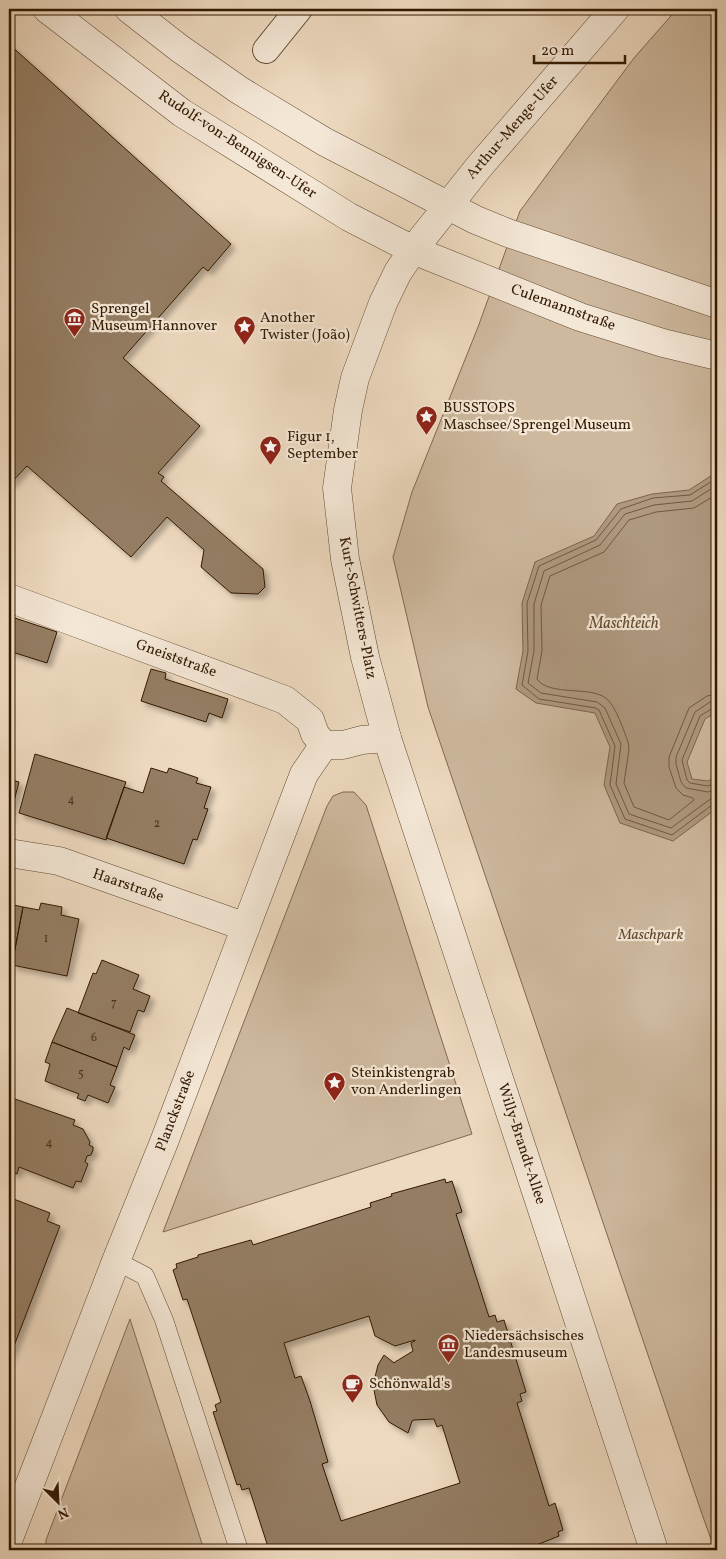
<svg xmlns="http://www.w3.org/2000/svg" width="726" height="1559" font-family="Vollkorn,serif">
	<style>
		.green { fill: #ceb99f; stroke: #806950 }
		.water { fill: #ae987f; stroke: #7c654c }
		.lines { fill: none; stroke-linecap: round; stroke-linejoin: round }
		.shore { stroke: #705840; stroke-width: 1 }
		.building { fill: #947d64; stroke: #321900; fill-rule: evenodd; filter: url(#shadow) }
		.service-casing { stroke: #614930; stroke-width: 19 }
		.pedestrian-casing { stroke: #614930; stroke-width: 28 }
		.minor-casing { stroke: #614930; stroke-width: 29 }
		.tertiary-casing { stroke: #614930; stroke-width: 29 }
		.service { stroke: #f4e7d6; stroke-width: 18 }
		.pedestrian { stroke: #f4e7d6; stroke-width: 26 }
		.minor { stroke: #f4e7d6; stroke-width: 28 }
		.tertiary { stroke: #f4e7d6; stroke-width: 28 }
		.labels { text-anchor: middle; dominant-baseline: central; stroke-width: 4.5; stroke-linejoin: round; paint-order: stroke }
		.number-label { font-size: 12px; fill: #4a3219 }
		.street-label { font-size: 15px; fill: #321900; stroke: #f4e7d6 }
		.poi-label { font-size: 15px; fill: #321900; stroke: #f4e7d6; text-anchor: start }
		.park-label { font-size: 15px; font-style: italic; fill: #614930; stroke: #f4e7d6 }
		.water-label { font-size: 16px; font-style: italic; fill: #644c33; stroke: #f4e7d6 }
	</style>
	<defs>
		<filter id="shadow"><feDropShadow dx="4.5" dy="4.5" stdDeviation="2.5" flood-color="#0004"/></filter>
	</defs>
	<rect width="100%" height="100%" fill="#eedac0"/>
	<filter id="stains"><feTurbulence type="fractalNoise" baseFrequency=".004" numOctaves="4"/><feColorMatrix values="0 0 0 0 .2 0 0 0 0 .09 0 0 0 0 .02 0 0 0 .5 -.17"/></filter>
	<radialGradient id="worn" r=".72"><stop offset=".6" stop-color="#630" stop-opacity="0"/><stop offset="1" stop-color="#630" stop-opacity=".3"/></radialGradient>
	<path class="green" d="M 677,9 L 717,9 L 717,1550 L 715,1550 L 703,1517 L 428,707 L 393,557 L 412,492 L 478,327 L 520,211 L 634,58 Z
		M 343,792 L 354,792 L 366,805 L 472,1134 L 163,1232 L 327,806 L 333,796 Z
		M 130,1319 L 204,1550 L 46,1550 L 46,1540 Z"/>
	<path class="water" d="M 717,472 L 717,712 L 705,719 L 687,762 L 692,779 L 708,781 L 717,776 L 717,808 L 673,841 L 620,823 L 604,785 L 610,747 L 595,713 L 536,703 L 516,689 L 523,651 L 522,603 L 535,562 L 594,536 L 617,504 L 652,494 L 689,490 Z"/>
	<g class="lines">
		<path class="shore" d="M 717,478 L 690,495 L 653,498 L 621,509 L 596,540 L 539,566 L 527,603 L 528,651 L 522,685 L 539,699 L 596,708 L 599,710 L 615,746 L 610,785 L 625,819 L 672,835 L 712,805 L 717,804
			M 717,485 L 692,501 L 654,505 L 625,514 L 600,545 L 544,571 L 534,604 L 534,651 L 528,683 L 541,693 L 597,702 L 605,708 L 621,744 L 616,784 L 629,814 L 671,828 L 709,800 L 717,798
			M 717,494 L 694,508 L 656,512 L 629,520 L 604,552 L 550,576 L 541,605 L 542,651 L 537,679 C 550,697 591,685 607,699 C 616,707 624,731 628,742 L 629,749 L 624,783 L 634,807 L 669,820 L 694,800 L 693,798 L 683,795 L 676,788 L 669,767 L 669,757 L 689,708 L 707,696 L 717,694
			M 717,701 L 710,702 L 695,712 L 676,757 L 676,764 L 681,782 L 686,788 L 708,792 L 717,789
			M 717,708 L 713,708 L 700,716 L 682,760 L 687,780 L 690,783 L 708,786 L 717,782"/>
	</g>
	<path class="building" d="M 9,44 L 231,244 L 208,271 L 203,267 L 123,358 L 200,426 L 158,473 L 164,477 L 161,481 L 263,569 L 265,587 L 258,594 L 231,593 L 201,567 L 204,550 L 167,517 L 131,557 L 27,466 L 9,485 Z
		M 9,616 L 57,632 L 47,663 L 9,651 Z
		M 151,669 L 166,673 L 165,679 L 228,699 L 222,718 L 209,713 L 206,722 L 141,701 Z
		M 35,754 L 126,782 L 106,840 L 19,813 Z
		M 151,768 L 167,773 L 169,768 L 198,778 L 196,783 L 211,787 L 204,808 L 208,809 L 197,840 L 193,839 L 184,864 L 106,838 L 124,787 L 143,793 Z
		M 9,779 L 19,782 L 9,820 Z
		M 41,903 L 62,907 L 61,915 L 79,919 L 67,976 L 12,965 L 23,907 L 39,910 Z
		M 9,904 L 23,907 L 13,959 L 9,958 Z
		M 102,960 L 139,975 L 133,989 L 150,996 L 144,1012 L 138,1010 L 130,1032 L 78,1013 L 93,973 L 96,974 Z
		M 67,1008 L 135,1035 L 129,1050 L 124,1047 L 117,1067 L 52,1042 Z
		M 52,1042 L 117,1067 L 110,1085 L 115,1087 L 108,1103 L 88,1095 L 85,1101 L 77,1098 L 79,1094 L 45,1081 L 50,1064 L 45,1062 Z
		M 15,1099 L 75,1120 L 73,1125 L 83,1129 L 90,1142 L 89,1145 L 93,1147 L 93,1150 L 91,1155 L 87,1156 L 85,1162 L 88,1164 L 81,1182 L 76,1181 L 73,1188 L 19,1167 L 17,1174 L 9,1171 L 9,1102 L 13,1104 Z
		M 445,1179 L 446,1183 L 452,1181 L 462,1212 L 456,1214 L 489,1317 L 495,1315 L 497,1322 L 504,1320 L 526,1392 L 520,1394 L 522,1401 L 517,1403 L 549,1506 L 555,1503 L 563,1530 L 558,1532 L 559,1536 L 524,1550 L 269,1550 L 249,1488 L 242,1490 L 240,1484 L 237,1485 L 213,1412 L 217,1411 L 215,1405 L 221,1402 L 187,1299 L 183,1300 L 173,1270 L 177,1268 L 176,1264 L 198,1257 L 198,1255 L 251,1240 L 253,1245 L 371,1207 L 370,1203 L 392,1196 L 391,1194 ZM 369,1316 L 375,1336 L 395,1346 L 415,1340 L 415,1341 L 411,1343 L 413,1351 L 395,1362 L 394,1363 L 384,1355 L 378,1365 L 373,1385 L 377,1405 L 389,1422 L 408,1433 L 412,1421 L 414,1420 L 434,1419 L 437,1427 L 442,1425 L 460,1483 L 341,1521 L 322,1464 L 328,1462 L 310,1401 L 301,1376 L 295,1378 L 284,1343 Z
		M 11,1198 L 50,1213 L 47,1221 L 60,1226 L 9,1359 L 9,1203 Z"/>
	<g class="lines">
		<defs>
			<path id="service" d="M 116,1261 L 145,1276 L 164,1320 L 239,1550"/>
			<path id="pedestrian" d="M 266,50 L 299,9"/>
			<path id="minor" d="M 9,598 L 285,700 L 310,720 L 315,734 L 324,745
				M 324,745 L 343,745 L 362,740 L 387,738
				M 9,853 L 59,861 L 246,927
				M 9,1538 L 116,1261 L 164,1142 L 304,774 L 324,745"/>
			<path id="tertiary" d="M 47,9 L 182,113 L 349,217 L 413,250 L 580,317 L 663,343 L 717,356
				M 129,9 L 179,48 L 239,90 L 325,142 L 476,220 L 508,233 L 717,304
				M 615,9 L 478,168 L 413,250 L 398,272 L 383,303 L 355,378 L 348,410 L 337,488 L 345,559 L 365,657 L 387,738 L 654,1550"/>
		</defs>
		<use href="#service" class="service-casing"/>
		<use href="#pedestrian" class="pedestrian-casing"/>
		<use href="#minor" class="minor-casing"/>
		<use href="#tertiary" class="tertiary-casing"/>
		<use href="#service" class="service"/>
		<use href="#pedestrian" class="pedestrian"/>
		<use href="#minor" class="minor"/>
		<use href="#tertiary" class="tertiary"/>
	</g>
	<defs>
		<symbol id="museum-pin" viewBox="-11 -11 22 30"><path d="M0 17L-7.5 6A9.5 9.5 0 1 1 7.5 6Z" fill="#8f2418" stroke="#f4e7d6"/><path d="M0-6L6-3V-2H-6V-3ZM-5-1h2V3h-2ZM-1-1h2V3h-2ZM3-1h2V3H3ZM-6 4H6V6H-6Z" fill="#fff"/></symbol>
		<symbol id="sight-pin" viewBox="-11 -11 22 30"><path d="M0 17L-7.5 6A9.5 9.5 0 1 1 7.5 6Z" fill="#8f2418" stroke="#f4e7d6"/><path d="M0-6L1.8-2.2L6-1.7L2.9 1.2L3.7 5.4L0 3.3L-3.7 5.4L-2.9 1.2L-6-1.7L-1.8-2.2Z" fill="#fff"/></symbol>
		<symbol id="cafe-pin" viewBox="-11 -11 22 30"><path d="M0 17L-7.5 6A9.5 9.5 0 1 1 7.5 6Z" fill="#8f2418" stroke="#f4e7d6"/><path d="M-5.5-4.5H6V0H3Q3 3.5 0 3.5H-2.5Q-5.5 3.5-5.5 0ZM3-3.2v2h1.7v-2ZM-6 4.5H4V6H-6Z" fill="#fff"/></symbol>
	</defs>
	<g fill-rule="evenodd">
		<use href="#museum-pin" x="62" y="306" width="25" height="34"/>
		<use href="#sight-pin" x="232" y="314" width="25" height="34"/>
		<use href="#sight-pin" x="414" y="404" width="25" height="34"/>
		<use href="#sight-pin" x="258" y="434" width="25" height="34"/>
		<use href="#sight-pin" x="322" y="1070" width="25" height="34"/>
		<use href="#museum-pin" x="436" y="1332" width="25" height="34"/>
		<use href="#cafe-pin" x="340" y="1372" width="25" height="34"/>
	</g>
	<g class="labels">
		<g class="number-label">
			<text x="71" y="800">4</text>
			<text x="157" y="824">2</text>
			<text x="46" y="939">1</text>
			<text x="114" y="1003">7</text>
			<text x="94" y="1038">6</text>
			<text x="81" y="1074">5</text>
			<text x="49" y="1143">4</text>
		</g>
		<g class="street-label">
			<text transform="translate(513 128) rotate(-49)">Arthur-Menge-Ufer</text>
			<text transform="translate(237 145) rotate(33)">Rudolf-von-Bennigsen-Ufer</text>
			<text transform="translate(563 308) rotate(20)">Culemannstraße</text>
			<text transform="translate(357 608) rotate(79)">Kurt-Schwitters-Platz</text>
			<text transform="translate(176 659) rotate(20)">Gneiststraße</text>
			<text transform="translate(128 886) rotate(19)">Haarstraße</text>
			<text transform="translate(176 1111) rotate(-69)">Planckstraße</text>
			<text transform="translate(521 1144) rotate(72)">Willy-Brandt-Allee</text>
		</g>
		<g class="poi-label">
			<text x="91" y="309">Sprengel<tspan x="91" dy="17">Museum Hannover</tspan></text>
			<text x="260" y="318">Another<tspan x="260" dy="17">Twister (João)</tspan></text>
			<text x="443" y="408">BUSSTOPS<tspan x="443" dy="17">Maschsee/Sprengel Museum</tspan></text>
			<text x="287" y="437">Figur 1,<tspan x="287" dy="17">September</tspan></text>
			<text x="351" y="1073">Steinkistengrab<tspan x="351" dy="17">von Anderlingen</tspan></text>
			<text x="464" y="1336">Niedersächsisches<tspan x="464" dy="17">Landesmuseum</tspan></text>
			<text x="369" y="1384">Schönwald's</text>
		</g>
		<g class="park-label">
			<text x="651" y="935">Maschpark</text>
		</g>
		<g class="water-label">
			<text x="624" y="624">Maschteich</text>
		</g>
	</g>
	<rect width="726" height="1559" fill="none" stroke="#eedac0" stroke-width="30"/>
	<rect x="10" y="10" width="706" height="1539" fill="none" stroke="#321900" stroke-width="2.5"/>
	<rect x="15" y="15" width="696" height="1529" fill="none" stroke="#321900"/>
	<g transform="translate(58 1502) rotate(156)" stroke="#f4e7d6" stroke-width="4" paint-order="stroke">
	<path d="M0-4L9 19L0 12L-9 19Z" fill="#321900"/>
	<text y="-8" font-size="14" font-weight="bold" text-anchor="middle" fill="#321900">N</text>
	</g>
	<path d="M534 55v8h91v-8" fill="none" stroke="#321900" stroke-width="2.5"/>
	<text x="541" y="55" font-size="15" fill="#321900" stroke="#f4e7d6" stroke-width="4" paint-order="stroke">20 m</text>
	<rect width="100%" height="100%" filter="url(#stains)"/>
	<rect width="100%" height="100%" fill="url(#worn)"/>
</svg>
